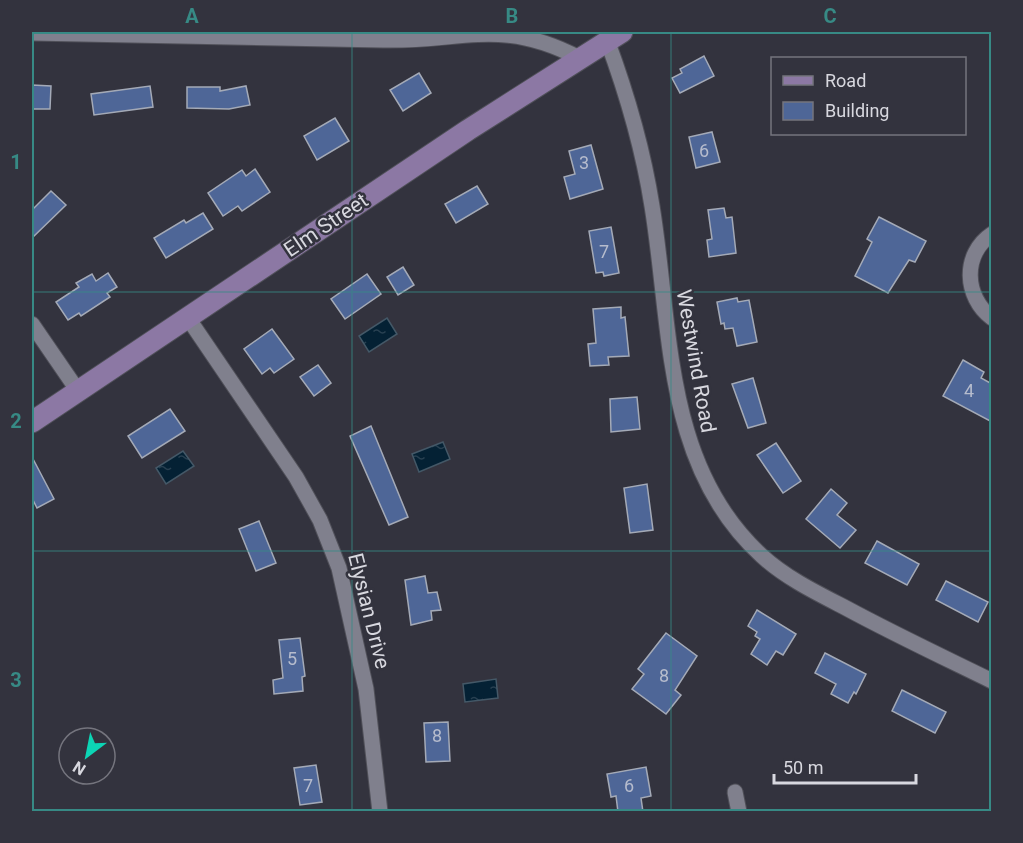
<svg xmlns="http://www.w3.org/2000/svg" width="1023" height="843" viewBox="0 0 1023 843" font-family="Roboto,sans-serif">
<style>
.water{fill:url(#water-ripples);stroke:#445867;stroke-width:1.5}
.building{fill:#4e6697;stroke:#a4aab7;stroke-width:1.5}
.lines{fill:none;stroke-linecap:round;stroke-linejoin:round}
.street-casing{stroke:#505059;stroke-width:17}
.secondary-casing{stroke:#505059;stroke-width:23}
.street{stroke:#80808d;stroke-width:15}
.secondary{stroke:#8c78a4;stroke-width:21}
.grid{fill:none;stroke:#378a85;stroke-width:1.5;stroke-opacity:0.55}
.labels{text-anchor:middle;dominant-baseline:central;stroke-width:5;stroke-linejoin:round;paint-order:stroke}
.number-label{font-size:18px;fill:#b6bccd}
.street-label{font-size:21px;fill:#d8d8df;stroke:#33333e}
.neatline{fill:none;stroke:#378a85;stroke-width:2}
.grid-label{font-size:20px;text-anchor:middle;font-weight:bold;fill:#378a85}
</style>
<defs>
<pattern id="water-ripples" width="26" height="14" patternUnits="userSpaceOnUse" patternTransform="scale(1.5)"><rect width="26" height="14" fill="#042134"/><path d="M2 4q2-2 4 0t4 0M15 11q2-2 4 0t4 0" fill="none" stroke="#284051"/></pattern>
</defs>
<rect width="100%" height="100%" fill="#33333e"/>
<g class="water">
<polygon points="387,318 397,334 369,352 359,336"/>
<polygon points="443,442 450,459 419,472 412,454"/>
<polygon points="183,451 194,466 166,484 156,468"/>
<polygon points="496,679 498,698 465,702 463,684"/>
</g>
<g class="building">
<polygon points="704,56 714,76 680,93 672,78 682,73 680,69"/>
<polygon points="419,73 431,93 403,111 390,90"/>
<polygon points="32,85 51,86 50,109 32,109"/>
<polygon points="150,86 153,107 94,115 91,94"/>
<polygon points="246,86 250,105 229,109 187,108 187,87 220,87 220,91"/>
<polygon points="335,118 349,141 317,160 304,136"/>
<polygon points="712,132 720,162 696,168 689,137"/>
<polygon points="591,145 603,189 570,199 564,177 575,174 569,151"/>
<polygon points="255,169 270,192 242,211 238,206 223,216 208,193 242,170 246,176"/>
<polygon points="477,186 488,204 456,223 445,204"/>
<polygon points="51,191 66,205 32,238 32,210"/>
<polygon points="724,208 726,218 732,217 736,253 709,257 707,240 712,239 708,210"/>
<polygon points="203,213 213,229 166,258 154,238 184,220 186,223"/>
<polygon points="879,217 926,241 915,262 909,260 888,293 855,276 872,242 867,239"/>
<polygon points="611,227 619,273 604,276 603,272 596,273 589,231"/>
<polygon points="403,267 414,285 398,295 387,277"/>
<polygon points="108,273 117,287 107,293 110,297 81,316 79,313 68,320 56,302 79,287 76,283 92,274 96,281"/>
<polygon points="367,274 381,294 345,319 331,299"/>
<polygon points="737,298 738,302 749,300 757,342 737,346 733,328 725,329 724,323 721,324 717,302"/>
<polygon points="621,307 621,318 625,317 629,356 608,357 609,365 590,366 588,344 596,343 593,309"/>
<polygon points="272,329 294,359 274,373 270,368 262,374 244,349"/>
<polygon points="963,360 984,372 981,378 992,384 992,422 943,396"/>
<polygon points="318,365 331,383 314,396 300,377"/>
<polygon points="753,378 766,423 748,428 732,384"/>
<polygon points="637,397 640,429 611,432 610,399"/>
<polygon points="170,409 185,431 142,458 128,436"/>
<polygon points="371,426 408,517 389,525 350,436"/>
<polygon points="776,443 801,481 783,493 757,455"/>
<polygon points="32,457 54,499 37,508 32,498"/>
<polygon points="647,484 653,530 630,533 624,488"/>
<polygon points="831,489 847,503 837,515 856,530 840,548 806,519"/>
<polygon points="259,521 276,563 256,571 239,529"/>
<polygon points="877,541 919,564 907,585 865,563"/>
<polygon points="425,576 428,593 437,592 441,610 431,611 432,620 411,625 405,580"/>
<polygon points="946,581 988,602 978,622 936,600"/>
<polygon points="757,610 796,634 783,655 776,651 767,665 751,654 760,639 755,636 757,632 748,626"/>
<polygon points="666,633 697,656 675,690 681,695 666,714 632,689 644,674 638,669"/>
<polygon points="300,638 305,676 302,677 303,691 274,694 273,680 283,678 279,640"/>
<polygon points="825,653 866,674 856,694 854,692 848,703 831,694 836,684 815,673"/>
<polygon points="902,690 946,712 935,733 892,711"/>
<polygon points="448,722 450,761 426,762 424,723"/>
<polygon points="316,765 322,802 300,805 294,768"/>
<polygon points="646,767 651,796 641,798 643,812 618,812 616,796 611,797 607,774"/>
</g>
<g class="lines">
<defs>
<g id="street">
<path d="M 32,33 C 149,36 266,38 383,40 C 462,42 501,17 579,58"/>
<path d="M 607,40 C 627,94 643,149 652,206 C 672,328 663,466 762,556 C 786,578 817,593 846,608 C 894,634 943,657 992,681"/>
<path d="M 992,234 C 962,254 964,297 992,318"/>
<polyline points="188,318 296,477 320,520 339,568 366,689 380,812"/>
<polyline points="32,324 78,391"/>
<polyline points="735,792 739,812"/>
</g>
<polyline id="secondary" points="32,422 468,130 622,32"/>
</defs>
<use href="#street" class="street-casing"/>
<use href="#secondary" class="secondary-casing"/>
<use href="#street" class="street"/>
<use href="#secondary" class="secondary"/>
</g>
<path class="grid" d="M 352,32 L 352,812M 671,32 L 671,812M 32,292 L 992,292M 32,551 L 992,551"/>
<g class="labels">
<g class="number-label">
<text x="704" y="150">6</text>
<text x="584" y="162">3</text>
<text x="604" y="251">7</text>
<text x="969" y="390">4</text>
<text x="292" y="658">5</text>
<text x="664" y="675">8</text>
<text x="437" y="735">8</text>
<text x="308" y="785">7</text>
<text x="629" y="785">6</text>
</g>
<g class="street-label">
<text transform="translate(326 225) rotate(-34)">Elm Street</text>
<text transform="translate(696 361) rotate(80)">Westwind Road</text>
<text transform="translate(369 611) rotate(76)">Elysian Drive</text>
</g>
</g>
<rect width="1023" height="843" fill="none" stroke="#33333e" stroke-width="66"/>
<rect x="771" y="57" width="195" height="78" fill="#33333e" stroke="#75757e" stroke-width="1.5"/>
<rect x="783" y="76" width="30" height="9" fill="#8c78a4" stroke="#75757e" stroke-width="1.5"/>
<text x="825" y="87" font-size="18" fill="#d8d8df">Road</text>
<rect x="783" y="102" width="30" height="18" fill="#4e6697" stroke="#75757e" stroke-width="1.5"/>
<text x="825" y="117" font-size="18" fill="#d8d8df">Building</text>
<g transform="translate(87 756) rotate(212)"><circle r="28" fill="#33333e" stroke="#75757e" stroke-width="1.5"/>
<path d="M0-4.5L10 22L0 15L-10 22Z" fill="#0cd5b5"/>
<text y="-9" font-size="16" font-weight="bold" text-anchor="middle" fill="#d8d8df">N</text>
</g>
<path d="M774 774v9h142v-9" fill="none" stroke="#d8d8df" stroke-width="3"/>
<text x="783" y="774" font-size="18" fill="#d8d8df" stroke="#33333e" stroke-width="4.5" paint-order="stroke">50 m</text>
<rect x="33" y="33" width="957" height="777" class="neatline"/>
<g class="grid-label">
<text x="192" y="23">A</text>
<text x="512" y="23">B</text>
<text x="830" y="23">C</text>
<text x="16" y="169">1</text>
<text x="16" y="428">2</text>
<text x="16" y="687">3</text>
</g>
</svg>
